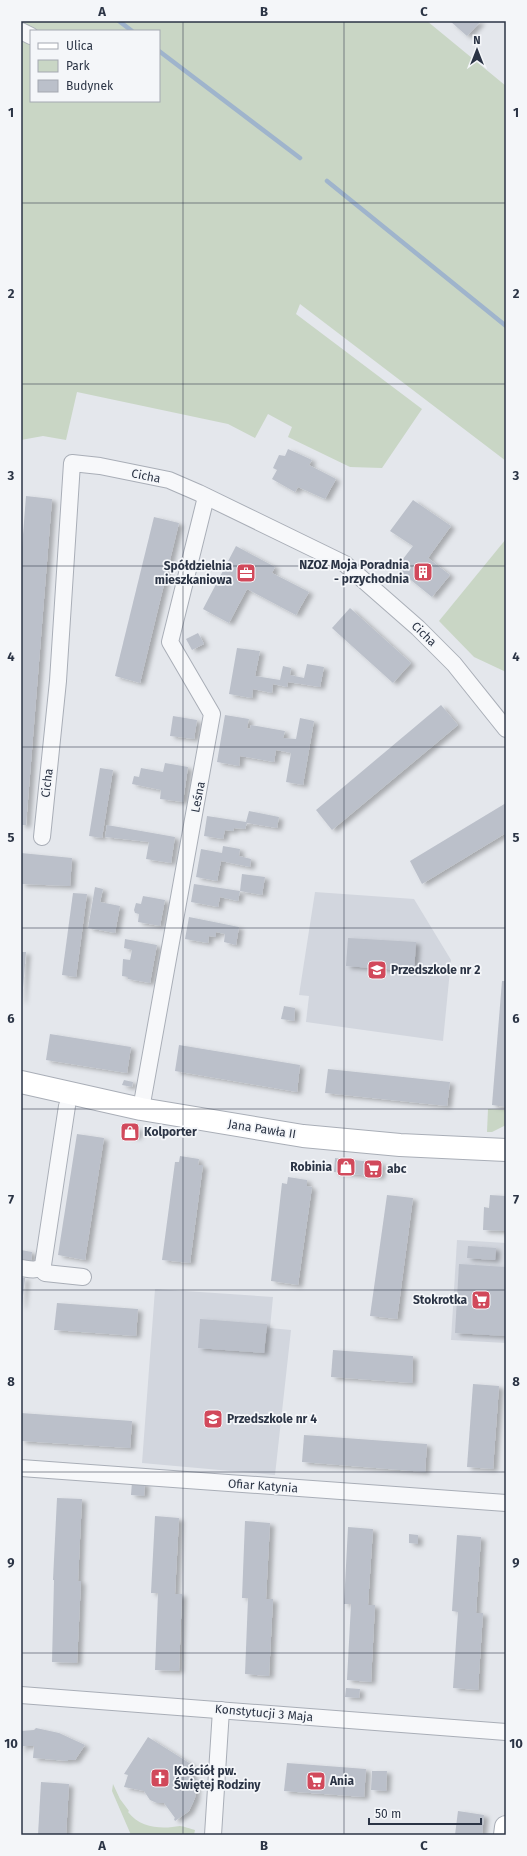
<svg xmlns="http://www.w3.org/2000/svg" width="527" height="1856" viewBox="0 0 527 1856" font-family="'Fira Sans',sans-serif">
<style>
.built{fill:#d2d6de}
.green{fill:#c9d6c5;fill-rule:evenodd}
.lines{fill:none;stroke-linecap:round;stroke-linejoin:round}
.stream{stroke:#9fb4cc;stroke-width:4.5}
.building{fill:#bbc0ca;filter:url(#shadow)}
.street-casing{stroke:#a9aeb7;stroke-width:18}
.secondary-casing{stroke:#a9aeb7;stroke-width:24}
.street{stroke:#f7f8fa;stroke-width:16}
.secondary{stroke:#fff;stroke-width:22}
.grid{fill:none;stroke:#2b3445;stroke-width:1;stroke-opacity:0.55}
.labels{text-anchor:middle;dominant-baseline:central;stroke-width:3.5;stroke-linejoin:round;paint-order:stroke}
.street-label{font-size:12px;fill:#2b3445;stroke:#f4f6f9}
.poi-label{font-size:12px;font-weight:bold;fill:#2b3445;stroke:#f4f6f9;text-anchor:start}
.neatline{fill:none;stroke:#2b3445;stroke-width:1.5}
.grid-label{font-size:13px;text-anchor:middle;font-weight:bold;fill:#2b3445}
</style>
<defs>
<filter id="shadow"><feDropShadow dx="4.5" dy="2.5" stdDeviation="2" flood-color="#0004"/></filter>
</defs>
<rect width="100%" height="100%" fill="#e4e7ec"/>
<g class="built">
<polygon points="315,892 414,899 451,960 443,1041 306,1022 309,996 299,995"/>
<polygon points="457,1240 506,1243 506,1343 451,1340"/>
<polygon points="155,1289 273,1297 270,1328 291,1330 275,1475 142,1463"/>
</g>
<g class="green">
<path d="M 21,21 L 427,21 L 506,86 L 506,461 L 300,304 L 296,314 L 422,409 L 382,468 L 350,467 L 288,437 L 292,427 L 268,414 L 255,438 L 228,424 L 77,392 L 66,440 L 43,436 L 21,440 ZM 31,31 L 159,31 L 159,101 L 31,101 Z"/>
<polygon points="506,539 506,672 474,657 439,621"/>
<polygon points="488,1109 506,1110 506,1125 492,1132 487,1132"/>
<path d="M 113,1784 L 120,1799 L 129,1811 L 128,1812 C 141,1829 163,1829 180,1826 C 183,1826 191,1829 195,1830 L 194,1835 L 131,1835 L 112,1791 Z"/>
</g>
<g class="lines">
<g class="stream">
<polyline points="119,21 132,31"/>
<polyline points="159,51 300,158"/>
<polyline points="327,181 506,326"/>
</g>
</g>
<g class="building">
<polygon points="450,21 481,21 467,36"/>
<polygon points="288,449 312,460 309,465 336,479 325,499 298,487 295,492 272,479 277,470 273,468 279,455 285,456"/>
<polygon points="26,496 52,499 26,825 21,825 21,561"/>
<polygon points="413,500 451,526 428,558 450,575 432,597 396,568 413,546 390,531"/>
<polygon points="154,517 179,523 140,683 115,676"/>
<polygon points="236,546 275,567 272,573 309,592 296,615 247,589 229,623 203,609"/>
<polygon points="350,608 411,663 393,683 332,628"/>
<polygon points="198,633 204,644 192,650 186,639"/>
<polygon points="237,648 260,651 255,676 280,680 283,666 291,668 290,675 304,678 307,664 324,667 320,687 288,682 287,687 273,684 272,693 253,689 252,698 229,694"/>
<polygon points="441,705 458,725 332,830 316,810"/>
<polygon points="225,715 249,719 247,728 250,729 251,725 285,731 283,738 296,739 300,718 314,721 303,785 286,782 291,753 276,750 274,762 240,756 239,766 217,762"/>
<polygon points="173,716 197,720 194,739 170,736"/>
<polygon points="165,763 188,767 183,802 160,799 161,790 132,784 134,776 139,777 141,768 163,772"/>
<polygon points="100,768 113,770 102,838 89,836"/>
<polygon points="506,803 506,833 422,884 410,861"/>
<polygon points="249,811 279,817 277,828 247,823 245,829 234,828 233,831 225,830 223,839 204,836 207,816 246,822"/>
<polygon points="107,825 175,837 171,863 146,859 149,842 105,837"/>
<polygon points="223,846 240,849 239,856 251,859 250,867 221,861 217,881 196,877 201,849 222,853"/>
<polygon points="21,853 72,858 70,886 21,884"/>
<polygon points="242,874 265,877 262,895 240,891"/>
<polygon points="194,884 240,891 238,901 220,897 218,907 191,902"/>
<polygon points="95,887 103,889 100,902 120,906 115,933 88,928"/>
<polygon points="73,893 87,894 76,977 62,975"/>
<polygon points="143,896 165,900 160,926 138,922 139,914 135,913 134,910 136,903 141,904"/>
<polygon points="189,917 239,927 236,945 224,942 225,934 216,932 216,937 209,936 208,943 185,939"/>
<polygon points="348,938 416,942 414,971 346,966"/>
<polygon points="125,939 157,945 150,983 128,979 128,977 122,976 123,959 130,960 132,950 124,948"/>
<polygon points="21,952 26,952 22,1001 21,1001"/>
<polygon points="502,981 506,981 506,1107 492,1105"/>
<polygon points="284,1006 295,1008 294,1021 281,1019"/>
<polygon points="50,1034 131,1047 127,1073 46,1060"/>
<polygon points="179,1045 300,1065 297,1092 175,1071"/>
<polygon points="328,1069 450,1082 447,1106 325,1093"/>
<polygon points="124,1080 133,1082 132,1087 122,1085"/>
<polygon points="123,1126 138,1128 137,1137 122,1135"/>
<polygon points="77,1134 104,1138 85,1260 58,1255"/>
<polygon points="180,1156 199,1159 198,1165 203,1165 190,1263 162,1260 175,1162 179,1162"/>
<polygon points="335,1158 382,1163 380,1177 334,1172"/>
<polygon points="288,1177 307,1180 307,1186 312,1187 298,1285 271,1281 282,1183 287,1184"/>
<polygon points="387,1195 413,1198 397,1319 370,1316"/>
<polygon points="490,1195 506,1196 506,1231 483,1230 484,1207 489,1208"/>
<polygon points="468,1246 496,1248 495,1260 467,1258"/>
<polygon points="21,1250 32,1252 31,1261 21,1259"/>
<polygon points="459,1264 506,1267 506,1336 455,1333"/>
<polygon points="21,1278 25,1278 22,1306 21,1306"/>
<polygon points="57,1303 138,1309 136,1336 54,1330"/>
<polygon points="200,1319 267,1324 264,1353 198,1348"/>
<polygon points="333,1350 413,1356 412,1383 331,1377"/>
<polygon points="473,1384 499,1386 493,1469 467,1467"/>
<polygon points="21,1413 132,1421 130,1448 21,1441"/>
<polygon points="304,1435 427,1444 425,1472 302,1462"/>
<polygon points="132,1482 145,1483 144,1496 131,1495"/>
<polygon points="57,1498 82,1499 78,1581 81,1581 77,1663 52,1662 54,1580 53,1580"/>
<polygon points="155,1516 179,1518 175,1594 182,1594 179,1671 155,1670 158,1593 151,1593"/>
<polygon points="245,1521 270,1523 266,1599 273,1599 269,1676 245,1674 248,1598 242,1598"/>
<polygon points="348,1527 373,1529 368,1605 375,1605 371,1682 347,1680 351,1604 344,1604"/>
<polygon points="409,1534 418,1535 418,1544 409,1543"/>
<polygon points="457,1535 481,1537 476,1613 483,1613 478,1690 453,1688 458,1612 452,1611"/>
<polygon points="346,1688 360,1689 359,1698 345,1697"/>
<polygon points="36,1728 59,1733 85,1745 75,1760 68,1760 68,1761 33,1758 34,1746 23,1746 21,1753 21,1731 34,1730"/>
<polygon points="148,1737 194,1766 189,1769 196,1784 195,1798 189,1811 175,1821 174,1819 175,1818 164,1803 157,1803 150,1800 144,1791 124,1787 128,1775 124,1774"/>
<polygon points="287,1763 366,1769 364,1797 284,1791"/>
<polygon points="372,1771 387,1771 386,1791 371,1790"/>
<polygon points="41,1782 69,1784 66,1835 38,1835"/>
<polygon points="458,1811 484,1815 482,1835 455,1835"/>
</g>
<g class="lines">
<defs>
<g id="street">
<polyline points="21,31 31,36"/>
<polyline points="42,837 58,681 72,463 100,466 169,480 199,493 345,564 418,628 454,664 506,729"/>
<polyline points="141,1109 212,714 170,642 206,497"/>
<path d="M 21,1268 C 29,1269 37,1272 43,1265 L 67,1106"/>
<polyline points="40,1268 45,1273 83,1277"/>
<polyline points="21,1468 506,1503"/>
<polyline points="21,1695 506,1732"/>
<polyline points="213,1835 221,1710"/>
</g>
<g id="secondary">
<polyline points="21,1082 141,1109 303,1136 400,1145 506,1150"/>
<polyline points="505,1835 506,1827"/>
</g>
</defs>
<use href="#street" class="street-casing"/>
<use href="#secondary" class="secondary-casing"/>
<use href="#street" class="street"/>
<use href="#secondary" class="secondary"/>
</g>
<path class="grid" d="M 183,21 L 183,1835M 344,21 L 344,1835M 21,203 L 506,203M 21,384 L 506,384M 21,566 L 506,566M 21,747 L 506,747M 21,928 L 506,928M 21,1109 L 506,1109M 21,1290 L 506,1290M 21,1472 L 506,1472M 21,1653 L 506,1653"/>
<defs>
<symbol id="building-square" viewBox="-11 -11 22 22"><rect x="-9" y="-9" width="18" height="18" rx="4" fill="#d1495b" stroke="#f4f6f9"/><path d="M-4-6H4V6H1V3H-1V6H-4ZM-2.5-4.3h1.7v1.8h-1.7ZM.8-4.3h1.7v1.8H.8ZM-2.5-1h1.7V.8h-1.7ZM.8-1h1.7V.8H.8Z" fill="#fff"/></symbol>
<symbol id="office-square" viewBox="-11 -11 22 22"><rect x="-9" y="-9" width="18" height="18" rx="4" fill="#d1495b" stroke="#f4f6f9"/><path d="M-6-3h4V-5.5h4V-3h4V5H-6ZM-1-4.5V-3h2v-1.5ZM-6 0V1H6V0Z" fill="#fff"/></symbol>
<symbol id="school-square" viewBox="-11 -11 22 22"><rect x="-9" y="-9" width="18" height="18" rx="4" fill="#d1495b" stroke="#f4f6f9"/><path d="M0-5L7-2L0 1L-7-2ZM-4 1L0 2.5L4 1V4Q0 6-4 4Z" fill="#fff"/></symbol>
<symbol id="shop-square" viewBox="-11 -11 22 22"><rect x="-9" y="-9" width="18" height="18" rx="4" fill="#d1495b" stroke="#f4f6f9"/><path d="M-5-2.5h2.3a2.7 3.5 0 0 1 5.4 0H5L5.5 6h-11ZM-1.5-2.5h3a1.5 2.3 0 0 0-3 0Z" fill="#fff"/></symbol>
<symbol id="supermarket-square" viewBox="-11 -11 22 22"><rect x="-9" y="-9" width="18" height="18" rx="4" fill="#d1495b" stroke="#f4f6f9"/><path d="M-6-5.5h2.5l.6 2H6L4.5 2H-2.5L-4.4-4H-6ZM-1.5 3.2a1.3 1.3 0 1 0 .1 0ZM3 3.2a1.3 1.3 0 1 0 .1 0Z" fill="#fff"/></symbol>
<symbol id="church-square" viewBox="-11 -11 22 22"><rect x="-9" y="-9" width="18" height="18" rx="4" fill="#d1495b" stroke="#f4f6f9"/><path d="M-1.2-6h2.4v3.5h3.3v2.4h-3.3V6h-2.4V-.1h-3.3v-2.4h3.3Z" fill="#fff"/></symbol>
</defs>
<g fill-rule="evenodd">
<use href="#building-square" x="412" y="561" width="22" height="22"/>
<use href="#office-square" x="235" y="562" width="22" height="22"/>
<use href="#school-square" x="366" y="959" width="22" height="22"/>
<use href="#shop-square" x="119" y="1121" width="22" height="22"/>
<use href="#shop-square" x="335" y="1156" width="22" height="22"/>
<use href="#supermarket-square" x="362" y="1158" width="22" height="22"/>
<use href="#supermarket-square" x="470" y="1289" width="22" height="22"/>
<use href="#school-square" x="202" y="1408" width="22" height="22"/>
<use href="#church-square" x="149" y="1767" width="22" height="22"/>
<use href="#supermarket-square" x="305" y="1770" width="22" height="22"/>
</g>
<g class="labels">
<g class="street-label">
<text transform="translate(146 476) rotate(11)">Cicha</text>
<text transform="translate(424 634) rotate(44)">Cicha</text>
<text transform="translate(47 783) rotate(-83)">Cicha</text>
<text transform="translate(198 797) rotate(-79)">Leśna</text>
<text transform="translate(262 1129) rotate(9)">Jana Pawła II</text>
<text transform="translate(263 1486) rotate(4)">Ofiar Katynia</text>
<text transform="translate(264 1713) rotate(5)">Konstytucji 3 Maja</text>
</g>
<g class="poi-label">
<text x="409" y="565" text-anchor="end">NZOZ Moja Poradnia<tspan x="409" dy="14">- przychodnia</tspan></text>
<text x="232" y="566" text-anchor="end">Spółdzielnia<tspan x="232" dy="14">mieszkaniowa</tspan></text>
<text x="391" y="970">Przedszkole nr 2</text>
<text x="144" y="1132">Kolporter</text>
<text x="332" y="1167" text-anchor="end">Robinia</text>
<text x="387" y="1169">abc</text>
<text x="467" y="1300" text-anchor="end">Stokrotka</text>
<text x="227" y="1419">Przedszkole nr 4</text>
<text x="174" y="1771">Kościół pw.<tspan x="174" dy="14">Świętej Rodziny</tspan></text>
<text x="330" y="1781">Ania</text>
</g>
</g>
<rect width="527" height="1856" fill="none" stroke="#f4f6f9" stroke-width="44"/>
<rect x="30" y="30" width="130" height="72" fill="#f4f6f9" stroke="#a4a8b1"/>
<rect x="38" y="43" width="20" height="6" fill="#ffffff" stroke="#a4a8b1"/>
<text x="66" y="50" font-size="12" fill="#2b3445">Ulica</text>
<rect x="38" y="60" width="20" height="12" fill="#c9d6c5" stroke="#a4a8b1"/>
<text x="66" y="70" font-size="12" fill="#2b3445">Park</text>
<rect x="38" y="80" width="20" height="12" fill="#bbc0ca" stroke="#a4a8b1"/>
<text x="66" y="90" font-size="12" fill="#2b3445">Budynek</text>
<g transform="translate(477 50)" stroke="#f4f6f9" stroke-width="3" paint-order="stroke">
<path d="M0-3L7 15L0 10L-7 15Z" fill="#2b3445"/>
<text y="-6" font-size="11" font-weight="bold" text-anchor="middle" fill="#2b3445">N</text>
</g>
<path d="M369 1818v6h112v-6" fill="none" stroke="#2b3445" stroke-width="2"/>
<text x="375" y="1818" font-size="12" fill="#2b3445" stroke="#f4f6f9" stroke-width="3" paint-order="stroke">50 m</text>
<rect x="22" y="22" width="483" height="1812" class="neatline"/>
<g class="grid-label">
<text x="102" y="16">A</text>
<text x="264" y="16">B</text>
<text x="424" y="16">C</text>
<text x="11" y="117">1</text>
<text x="516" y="117">1</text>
<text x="11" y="298">2</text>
<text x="516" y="298">2</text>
<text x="11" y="480">3</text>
<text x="516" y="480">3</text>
<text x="11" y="661">4</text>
<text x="516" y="661">4</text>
<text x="11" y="842">5</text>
<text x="516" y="842">5</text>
<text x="11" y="1023">6</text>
<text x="516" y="1023">6</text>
<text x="11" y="1204">7</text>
<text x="516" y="1204">7</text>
<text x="11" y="1386">8</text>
<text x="516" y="1386">8</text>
<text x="11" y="1567">9</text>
<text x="516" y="1567">9</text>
<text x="11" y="1748">10</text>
<text x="516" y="1748">10</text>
<text x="102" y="1850">A</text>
<text x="264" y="1850">B</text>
<text x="424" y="1850">C</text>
</g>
</svg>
